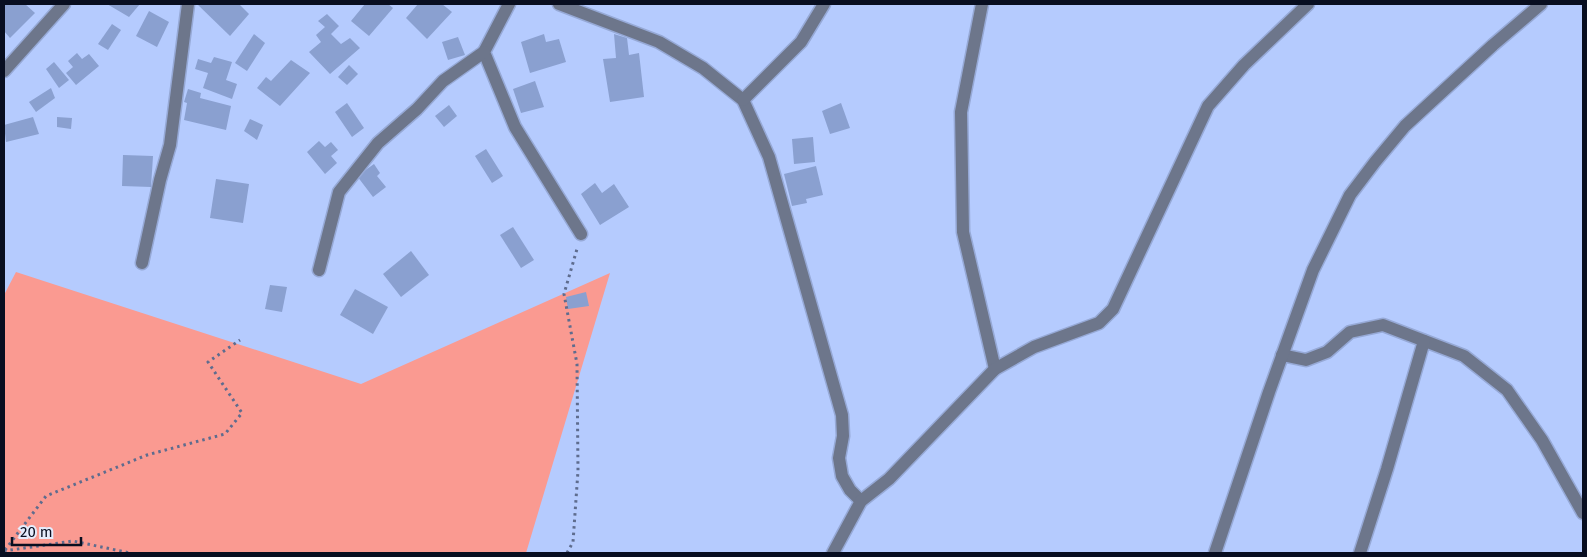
<svg xmlns="http://www.w3.org/2000/svg" width="1587" height="557" viewBox="0 0 1587 557" font-family="'Fira Sans',sans-serif">
<style>
.green{fill:#fa9a91}
.building{fill:#8aa0d0}
.lines{fill:none;stroke-linecap:round;stroke-linejoin:round}
.minor-casing{stroke:#96a9d6;stroke-width:15}
.path{stroke:#5e6c8e;stroke-width:3;stroke-dasharray:2.5 4;stroke-linecap:butt}
.minor{stroke:#6d768b;stroke-width:12}
</style>
<rect width="100%" height="100%" fill="#b5cbfe"/>
<polygon class="green" points="16,272 361,384 610,273 526,553 4,553 4,295"/>
<g class="building">
<polygon points="4,4 25,4 35,13 10,38 4,31"/>
<polygon points="107,4 140,4 129,17"/>
<polygon points="197,4 239,4 249,14 230,36"/>
<polygon points="365,4 388,4 393,8 369,36 351,21"/>
<polygon points="418,4 442,4 452,12 427,39 406,18"/>
<polygon points="149,11 169,22 157,47 136,36"/>
<polygon points="327,14 339,26 331,34 341,44 350,38 360,48 330,74 309,52 321,42 316,35 325,27 318,21"/>
<polygon points="112,24 121,30 108,50 98,44"/>
<polygon points="254,34 265,43 247,71 235,63"/>
<polygon points="544,34 546,42 559,39 566,62 530,73 521,42"/>
<polygon points="614,34 627,38 629,55 639,53 644,97 610,102 603,59 616,58"/>
<polygon points="458,37 465,55 448,60 442,42"/>
<polygon points="77,53 82,59 89,54 99,66 76,85 66,73 73,67 68,61"/>
<polygon points="214,57 232,62 226,80 237,84 232,99 203,88 208,73 195,69 198,59 211,63"/>
<polygon points="291,60 310,73 280,106 257,88 266,77 271,81"/>
<polygon points="54,62 69,80 59,88 46,69"/>
<polygon points="349,65 358,74 347,85 338,77"/>
<polygon points="535,81 544,107 521,113 513,89"/>
<polygon points="51,88 55,98 36,112 29,102"/>
<polygon points="188,89 201,93 200,98 231,106 226,130 184,120 187,103 184,102"/>
<polygon points="347,103 364,128 352,137 335,112"/>
<polygon points="841,103 850,128 830,134 822,111"/>
<polygon points="449,105 457,116 444,127 435,116"/>
<polygon points="33,117 39,134 6,142 4,125"/>
<polygon points="57,117 72,118 71,129 57,127"/>
<polygon points="250,119 263,125 257,140 244,131"/>
<polygon points="813,137 815,162 794,164 792,139"/>
<polygon points="319,141 325,147 331,142 338,150 331,156 337,163 325,174 307,152"/>
<polygon points="486,149 503,176 492,183 475,156"/>
<polygon points="123,155 153,156 151,187 122,186"/>
<polygon points="374,164 380,173 377,176 386,187 373,197 357,176"/>
<polygon points="816,166 823,195 806,199 807,203 792,206 784,174"/>
<polygon points="216,179 249,184 243,223 210,218"/>
<polygon points="595,183 602,193 614,184 629,207 600,225 581,194"/>
<polygon points="513,227 534,260 521,268 500,235"/>
<polygon points="411,251 429,275 401,297 383,274"/>
<polygon points="270,285 287,287 282,312 265,309"/>
<polygon points="355,289 388,307 373,334 340,315"/>
<polygon points="586,292 589,306 568,309 566,297"/>
</g>
<g class="lines">
<defs>
<g id="minor">
<polyline points="509,4 484,52 515,127 581,234"/>
<polyline points="559,4 659,42 703,68 743,100 769,157 842,415 843,436 839,458 842,476 850,490 861,501"/>
<polyline points="982,4 961,112 963,232 995,369"/>
<polyline points="4,71 64,4"/>
<polyline points="743,100 801,42 824,4"/>
<polyline points="142,263 160,180 170,145 188,4"/>
<polyline points="319,270 339,192 378,143 417,109 443,81 484,52"/>
<polyline points="1282,355 1306,360 1327,352 1350,332 1383,325 1464,356 1507,390 1542,440 1583,513"/>
<polyline points="833,553 861,501 889,479 995,369 1034,347 1099,323 1113,309 1208,106 1244,65 1308,4"/>
<polyline points="1215,553 1269,392 1313,270 1350,195 1375,162 1405,126 1493,45 1541,4"/>
<polyline points="1360,553 1387,469 1424,341"/>
</g>
</defs>
<use href="#minor" class="minor-casing"/>
<g class="path">
<polyline points="5,550 46,496 147,455 225,434 242,413 208,362 240,340"/>
<polyline points="4,551 73,541 130,553"/>
<polyline points="567,553 573,542 578,471 577,364 564,294 577,249"/>
</g>
<use href="#minor" class="minor"/>
</g>
<rect width="1587" height="557" fill="none" stroke="#080e20" stroke-width="10"/>
<path d="M12 537v8h69v-8" fill="none" stroke="#080e20" stroke-width="2.5"/>
<text x="20" y="537" font-size="15" fill="#080e20" stroke="#e5ecfc" stroke-width="4" paint-order="stroke">20 m</text>
</svg>
